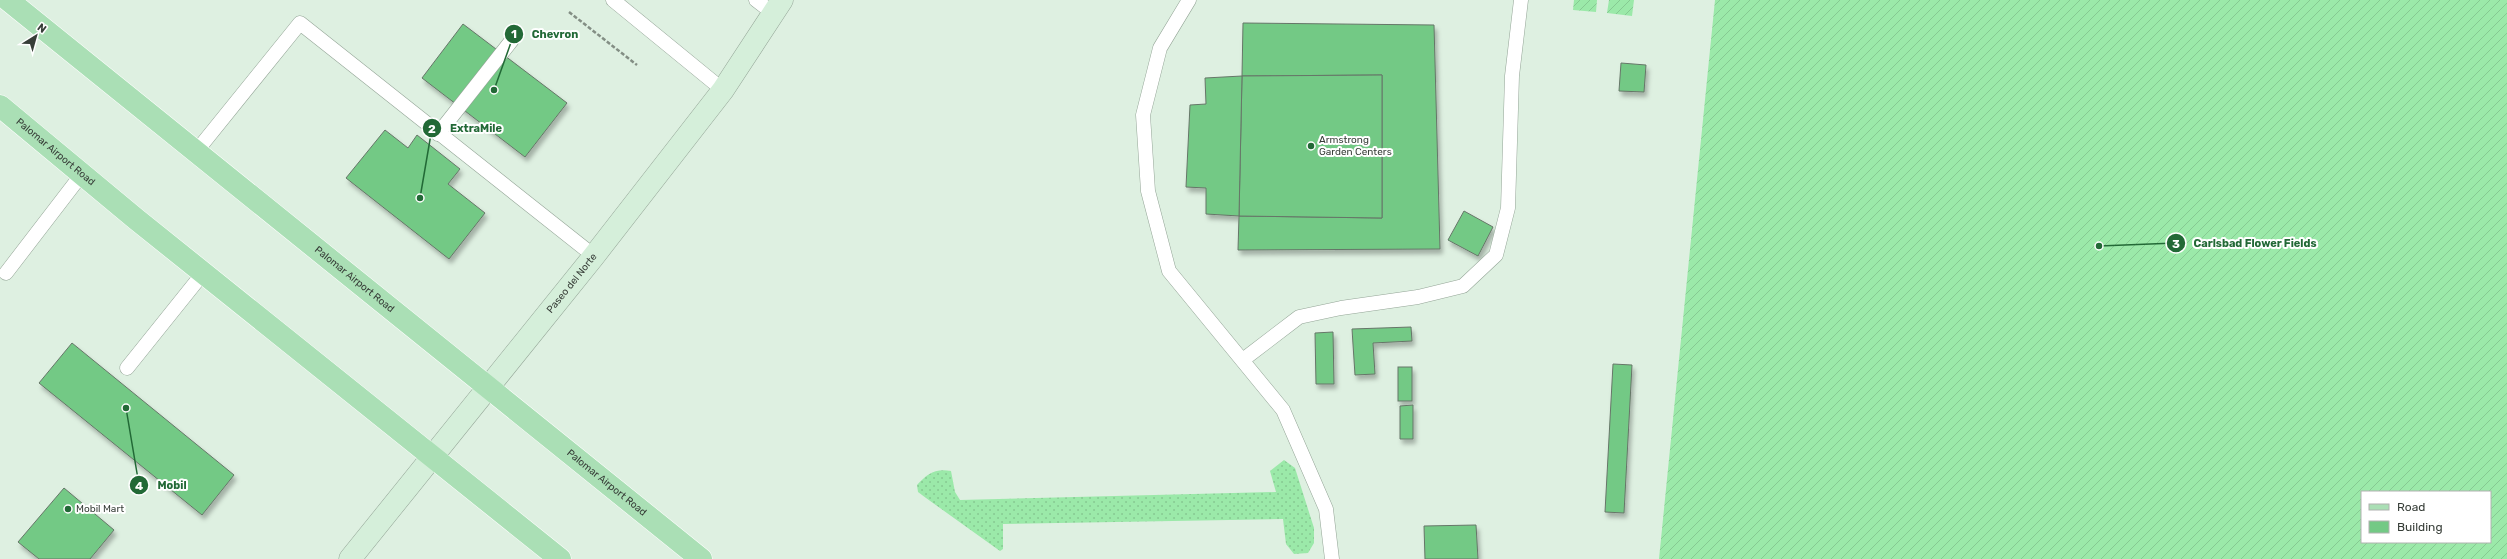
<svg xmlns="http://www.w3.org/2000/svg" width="2507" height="559" viewBox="0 0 2507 559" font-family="Rubik,sans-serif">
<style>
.grass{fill:url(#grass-dots)}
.garden{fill:url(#garden-furrows);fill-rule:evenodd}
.building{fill:#73c985;stroke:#667668;filter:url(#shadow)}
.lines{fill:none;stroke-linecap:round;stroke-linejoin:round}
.service-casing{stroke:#94a597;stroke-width:15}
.secondary-casing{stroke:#94a597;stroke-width:23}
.primary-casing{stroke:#fff;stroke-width:23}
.path{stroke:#838e84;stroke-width:2.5;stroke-dasharray:4 2;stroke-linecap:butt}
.service{stroke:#fff;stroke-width:14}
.secondary{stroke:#d5efda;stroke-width:22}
.primary{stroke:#aadfb5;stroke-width:22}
.poi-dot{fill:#226936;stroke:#fff;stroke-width:1.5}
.labels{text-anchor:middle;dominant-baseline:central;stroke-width:4;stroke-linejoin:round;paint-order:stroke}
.poi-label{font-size:10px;fill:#373e38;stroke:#fff;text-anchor:start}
.street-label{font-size:10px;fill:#373e38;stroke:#fff}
.leader{fill:none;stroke:#226936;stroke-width:1.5}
.callout-dot{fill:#226936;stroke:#fff;stroke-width:1.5}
.mark-label{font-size:12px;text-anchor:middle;font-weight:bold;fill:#fff}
.callout-label{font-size:11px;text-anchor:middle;font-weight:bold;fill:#226936;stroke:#fff;stroke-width:4;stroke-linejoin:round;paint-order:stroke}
</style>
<defs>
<pattern id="grass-dots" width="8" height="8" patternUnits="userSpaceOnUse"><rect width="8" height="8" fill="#9be9a9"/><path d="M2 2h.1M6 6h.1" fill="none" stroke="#86c992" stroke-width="1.8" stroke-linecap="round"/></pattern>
<pattern id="garden-furrows" width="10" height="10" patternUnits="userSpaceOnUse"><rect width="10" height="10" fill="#9be9a9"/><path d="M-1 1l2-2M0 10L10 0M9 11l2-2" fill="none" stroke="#86c992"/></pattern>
<filter id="shadow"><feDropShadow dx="2.5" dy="4.5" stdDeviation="2" flood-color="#0004"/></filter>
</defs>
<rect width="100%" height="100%" fill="#def0e1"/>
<path class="grass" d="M 1284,460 L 1295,468 L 1314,528 L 1314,543 L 1308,553 L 1294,554 L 1286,544 L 1283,519 L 1003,524 L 1003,549 L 1000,551 L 926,498 L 918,492 L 917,485 C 927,474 935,468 951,471 L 955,492 L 960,500 L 1276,492 L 1270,471 Z"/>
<g class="garden">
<polygon points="1574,0 1597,0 1596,12 1573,10"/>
<polygon points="1609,0 1634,0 1632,16 1607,13"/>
<path d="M 1715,0 L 2507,0 L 2507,559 L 1659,559 ZM 2362,492 L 2490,492 L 2490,542 L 2362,542 Z"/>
</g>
<g class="building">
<polygon points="1243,23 1434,25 1440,249 1238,250 1239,216 1382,218 1382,75 1242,76"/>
<polygon points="463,24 567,103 525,157 422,78"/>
<polygon points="1621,63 1646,65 1644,92 1619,91"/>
<polygon points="1382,75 1382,218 1239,216 1242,76"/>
<polygon points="1242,76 1239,216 1206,214 1206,188 1186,187 1190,105 1206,104 1205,78"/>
<polygon points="385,130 408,148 417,135 460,169 448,184 485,213 449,259 346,178"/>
<polygon points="1464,211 1493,227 1478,256 1448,240"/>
<polygon points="1411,327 1412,341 1373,343 1375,374 1355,375 1352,329"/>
<polygon points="1333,332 1334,384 1316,384 1315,333"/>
<polygon points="72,343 234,475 202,515 39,383"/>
<polygon points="1613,364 1632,365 1624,513 1605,512"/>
<rect x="1398" y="367" width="14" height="34"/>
<polygon points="1413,405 1413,439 1400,439 1400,406"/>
<polygon points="64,488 114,530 90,559 39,559 18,542"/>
<polygon points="1476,525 1478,559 1425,559 1424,526"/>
</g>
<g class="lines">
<defs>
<g id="service">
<polyline points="613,0 723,90"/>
<polyline points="756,0 773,13"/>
<polyline points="1189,0 1160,48 1143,115 1148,191 1169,271 1283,410 1326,509 1332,559"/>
<polyline points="438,134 512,40"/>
<polyline points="195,153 300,23 594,256"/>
<polyline points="6,273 82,174"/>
<polyline points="1244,359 1299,317 1341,308 1418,297 1463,286 1496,255 1508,208 1512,76 1521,0"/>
<polyline points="127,368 204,272"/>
</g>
<g id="secondary">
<path id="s1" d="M 350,559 L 594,256 L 723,90 L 782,0"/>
</g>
<g id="primary">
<path id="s2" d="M 8,0 L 701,559"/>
<path id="s3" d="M 0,106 L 136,219 L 560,559"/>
</g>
</defs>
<use href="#service" class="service-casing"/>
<use href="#secondary" class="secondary-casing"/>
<use href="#primary" class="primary-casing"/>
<polyline class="path" points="569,12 637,65"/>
<use href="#service" class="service"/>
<use href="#secondary" class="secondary"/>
<use href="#primary" class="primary"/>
</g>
<g class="poi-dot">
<circle cx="1311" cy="146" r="4"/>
<circle cx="68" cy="509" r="4"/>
</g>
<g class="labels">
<g class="poi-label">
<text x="1319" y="140">Armstrong<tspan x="1319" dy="12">Garden Centers</tspan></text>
<text x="76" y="509">Mobil Mart</text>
</g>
<g class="street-label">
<text stroke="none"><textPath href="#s3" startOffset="72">Palomar Airport Road</textPath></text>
<text stroke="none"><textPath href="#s2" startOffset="445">Palomar Airport Road</textPath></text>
<text stroke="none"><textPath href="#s1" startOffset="354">Paseo del Norte</textPath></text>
<text stroke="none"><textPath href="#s2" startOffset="769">Palomar Airport Road</textPath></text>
</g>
</g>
<path class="leader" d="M494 90L514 34M420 198L432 128M2099 246L2176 243M126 408L139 485"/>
<g class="callout-dot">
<circle cx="494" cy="90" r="4"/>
<circle cx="420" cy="198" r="4"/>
<circle cx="2099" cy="246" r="4"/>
<circle cx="126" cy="408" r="4"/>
<circle cx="514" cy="34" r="10"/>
<circle cx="432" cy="128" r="10"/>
<circle cx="2176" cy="243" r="10"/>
<circle cx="139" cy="485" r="10"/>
</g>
<g class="mark-label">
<text x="514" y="38">1</text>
<text x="432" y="133">2</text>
<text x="2176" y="248">3</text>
<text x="139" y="490">4</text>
</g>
<g class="callout-label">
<text x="555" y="38">Chevron</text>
<text x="476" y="132">ExtraMile</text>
<text x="2255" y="247">Carlsbad Flower Fields</text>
<text x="172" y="489">Mobil</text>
</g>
<rect x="2361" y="491" width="130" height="52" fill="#ffffff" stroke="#afb2af"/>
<rect x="2369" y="504" width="20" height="6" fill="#aadfb5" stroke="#afb2af"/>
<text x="2397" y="511" font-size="12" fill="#373e38">Road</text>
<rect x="2369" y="521" width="20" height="12" fill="#73c985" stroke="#afb2af"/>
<text x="2397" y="531" font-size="12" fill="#373e38">Building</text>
<g transform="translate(36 36) rotate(37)" stroke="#ffffff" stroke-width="3" paint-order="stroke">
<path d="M0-3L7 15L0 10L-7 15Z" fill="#373e38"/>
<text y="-6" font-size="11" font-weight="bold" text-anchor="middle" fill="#373e38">N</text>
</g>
</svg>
